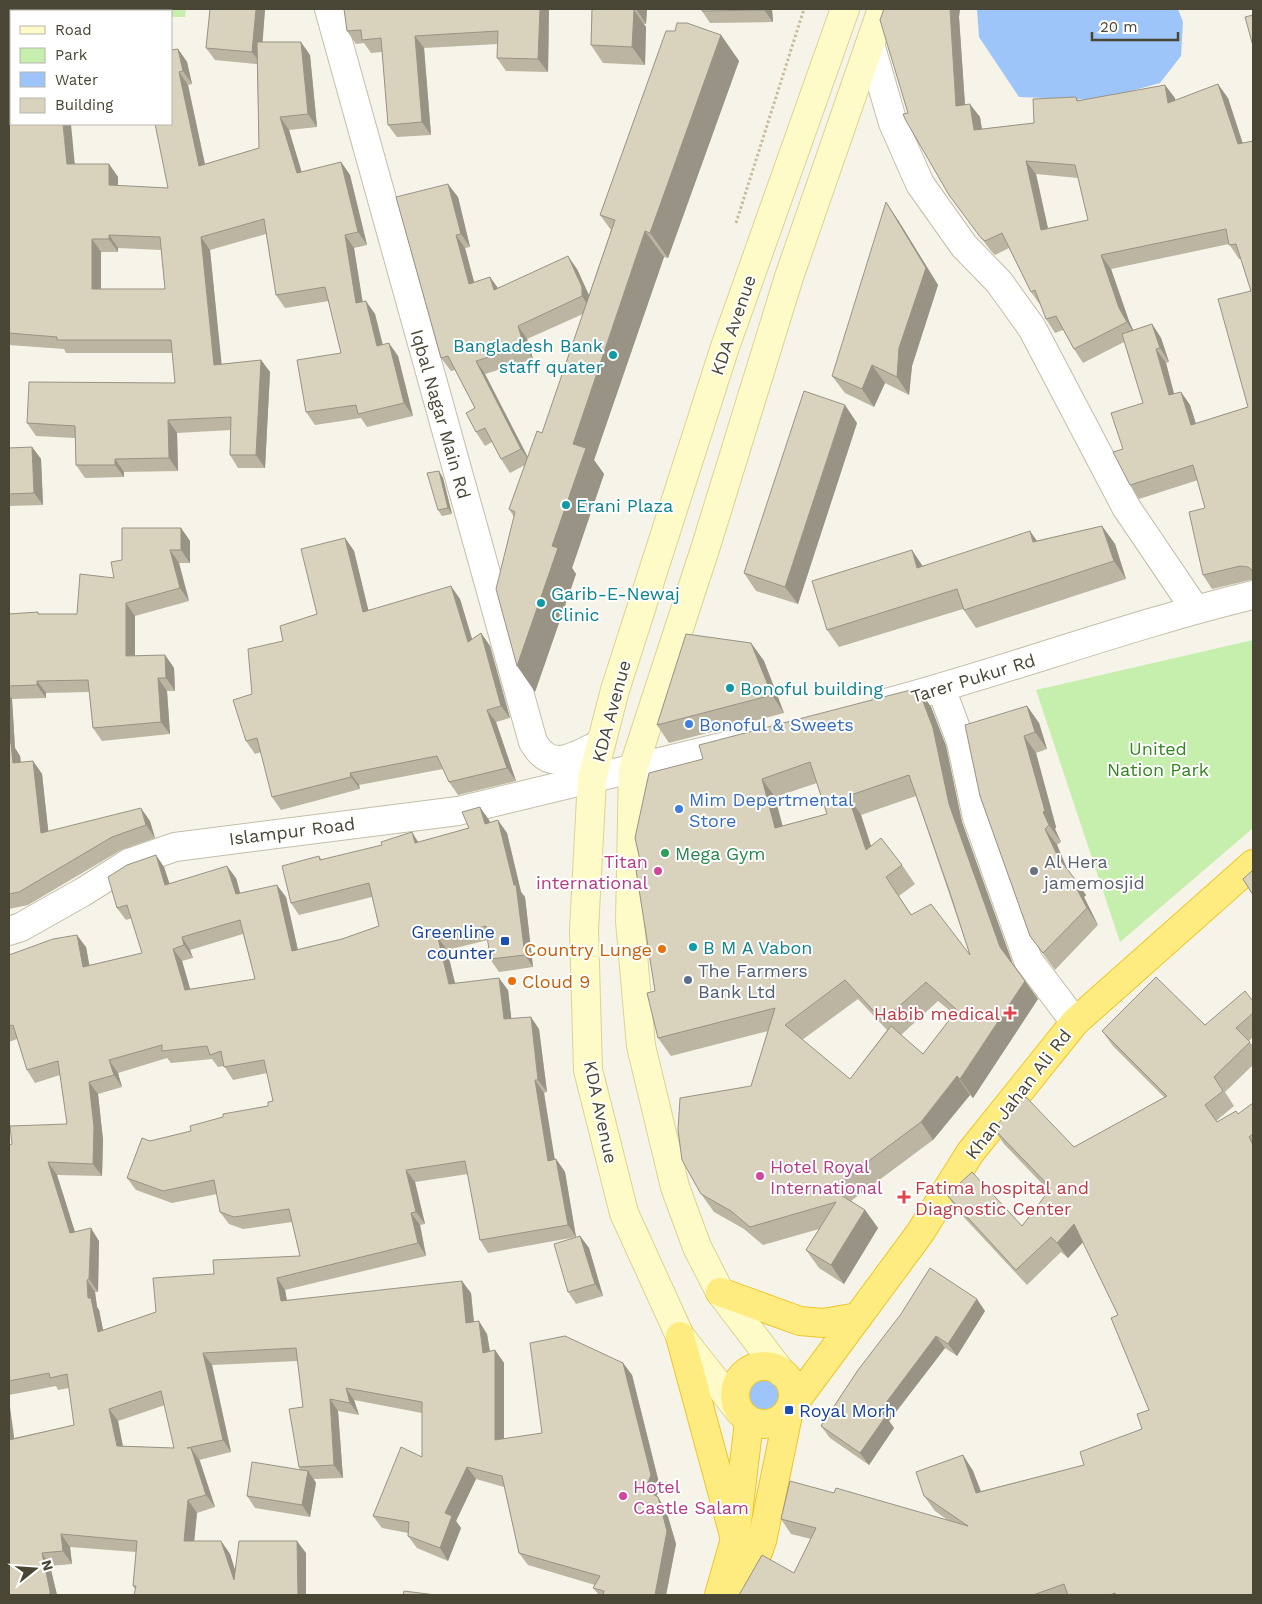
<svg xmlns="http://www.w3.org/2000/svg" width="1262" height="1604" viewBox="0 0 1262 1604" font-family="'Work Sans',sans-serif">
<style>
.green{fill:#c6eeac}
.water{fill:#9ec5f9}
.lines{fill:none;stroke-linecap:round;stroke-linejoin:round}
.minor-casing{stroke:#c3bea9;stroke-width:30}
.secondary-casing{stroke:#dad493;stroke-width:30}
.trunk-casing{stroke:#efc629;stroke-width:30}
.path{stroke:#c6bd99;stroke-width:3;stroke-dasharray:2.5 2.5;stroke-linecap:butt}
.minor{stroke:#fff;stroke-width:28}
.secondary{stroke:#fffbc9;stroke-width:28}
.trunk{stroke:#ffec81;stroke-width:28}
.wall{fill:#bbb5a2;fill-rule:evenodd}
.shaded-wall{fill:#989384}
.building{fill:#d9d2bc;stroke:#989384;fill-rule:evenodd}
.culture-dot{fill:#0f9aa8;stroke:#fff;stroke-width:2}
.shop-dot{fill:#3f7fe0;stroke:#fff;stroke-width:2}
.leisure-dot{fill:#2e9e5b;stroke:#fff;stroke-width:2}
.hotel-dot{fill:#d1479c;stroke:#fff;stroke-width:2}
.worship-dot{fill:#6b7280;stroke:#fff;stroke-width:2}
.transit-dot{fill:#1a4fb4;stroke:#fff;stroke-width:2}
.food-dot{fill:#e8710a;stroke:#fff;stroke-width:2}
.service-dot{fill:#5c6f8a;stroke:#fff;stroke-width:2}
.health-dot{fill:#e0444e;stroke:#fff;stroke-width:2}
.labels{text-anchor:middle;dominant-baseline:central;stroke-width:4;stroke-linejoin:round;paint-order:stroke}
.street-label{font-size:18px;fill:#4a4636;stroke:#fff}
.culture-label{font-size:18px;fill:#0d838f;stroke:#fff;text-anchor:start}
.shop-label{font-size:18px;fill:#366cbe;stroke:#fff;text-anchor:start}
.park-label{font-size:18px;fill:#368421;stroke:#fff}
.leisure-label{font-size:18px;fill:#27864d;stroke:#fff;text-anchor:start}
.hotel-label{font-size:18px;fill:#b23c85;stroke:#fff;text-anchor:start}
.worship-label{font-size:18px;fill:#5b616d;stroke:#fff;text-anchor:start}
.transit-label{font-size:18px;fill:#164399;stroke:#fff;text-anchor:end}
.food-label{font-size:18px;fill:#c56008;stroke:#fff;text-anchor:end}
.service-label{font-size:18px;fill:#4e5e75;stroke:#fff;text-anchor:start}
.health-label{font-size:18px;fill:#be3a42;stroke:#fff;text-anchor:end}
</style>
<rect width="100%" height="100%" fill="#f6f4e8"/>
<g class="green">
<polygon points="17,9 186,9 185,17 171,17 171,11 17,11"/>
<polygon points="1253,640 1253,828 1120,942 1036,690"/>
</g>
<g class="water">
<polygon points="977,9 1178,9 1183,22 1181,56 1160,83 1098,100 1019,97 979,37"/>
<circle cx="763" cy="1394" r="19"/>
</g>
<g class="lines">
<defs>
<g id="minor">
<path d="M 329,9 L 533,742 C 551,774 575,756 600,744"/>
<polyline points="870,44 893,123 920,184 964,246 999,282 1032,328 1126,507 1195,609"/>
<polyline points="941,688 961,742 977,817 1028,960 1075,1022"/>
<path d="M 886,703 C 1009,670 1129,625 1253,595"/>
<polyline points="9,931 21,927 83,892 129,863 175,847 458,811 738,743"/>
</g>
<g id="secondary">
<polyline points="781,1372 720,1292 697,1247 675,1187 641,1046 630,921 633,769 706,546 789,277 882,9"/>
<polyline points="740,1412 680,1336 624,1213 588,1070 584,930 592,779 615,690 725,347 845,9"/>
</g>
<g id="trunk">
<polyline points="720,1292 800,1321 823,1323 858,1317"/>
<polyline points="680,1336 735,1539"/>
<circle cx="764" cy="1395" r="29"/>
<polyline points="719,1595 735,1539 749,1422"/>
<polyline points="742,1595 762,1541 789,1410 920,1233 970,1153 1075,1022 1253,864"/>
</g>
</defs>
<use href="#minor" class="minor-casing"/>
<use href="#secondary" class="secondary-casing"/>
<use href="#trunk" class="trunk-casing"/>
<polyline class="path" points="736,223 804,9"/>
<use href="#minor" class="minor"/>
<use href="#secondary" class="secondary"/>
<use href="#trunk" class="trunk"/>
</g>
<g class="wall">
<path d="M 210,9 L 265,9 L 262,42 L 310,55 L 317,127 L 289,130 L 301,172 L 341,162 L 350,175 L 367,245 L 354,248 L 362,302 L 375,314 L 383,345 L 398,356 L 413,416 L 367,427 L 361,418 L 315,425 L 306,412 L 341,353 L 329,301 L 285,308 L 276,295 L 266,234 L 210,250 L 221,364 L 261,360 L 270,372 L 265,468 L 238,468 L 230,455 L 231,430 L 177,433 L 178,471 L 124,472 L 124,477 L 85,478 L 76,465 L 75,438 L 36,436 L 27,423 L 175,383 L 172,353 L 66,353 L 64,349 L 9,345 L 9,67 L 75,164 L 109,164 L 118,177 L 118,186 L 168,188 L 178,49 L 187,62 L 192,84 L 188,85 L 205,164 L 259,148 L 257,64 L 215,60 L 206,48 ZM 118,248 L 161,250 L 165,289 L 101,289 L 101,252 L 118,252 Z"/>
<polygon points="344,9 549,9 548,72 506,71 497,58 498,44 424,48 431,135 397,137 388,125 382,52 371,53 364,43 356,44 347,31"/>
<polygon points="592,9 647,9 646,24 643,24 646,27 645,65 603,63 591,45"/>
<polygon points="772,9 773,22 710,23 702,11"/>
<path d="M 884,9 L 960,9 L 959,17 L 965,105 L 980,117 L 982,129 L 1034,123 L 1076,97 L 1078,100 L 1175,98 L 1175,100 L 1228,98 L 1243,143 L 1253,141 L 1253,580 L 1250,580 L 1212,589 L 1203,575 L 1205,508 L 1198,480 L 1139,499 L 1130,485 L 1123,449 L 1143,403 L 1124,342 L 1083,363 L 1074,349 L 1063,330 L 1055,333 L 1046,319 L 1041,306 L 1031,292 L 1009,248 L 995,255 L 991,251 L 959,208 L 949,195 L 908,113 ZM 1036,174 L 1078,178 L 1088,220 L 1048,228 ZM 1229,244 L 1239,259 L 1241,259 L 1251,291 L 1248,407 L 1196,423 L 1190,405 L 1181,392 L 1174,394 L 1166,363 L 1169,362 L 1161,338 L 1152,324 L 1133,330 L 1129,321 L 1111,269 Z"/>
<path d="M 721,35 L 739,61 L 668,258 L 664,257 L 594,460 L 604,474 L 572,568 L 576,574 L 535,692 L 514,517 L 509,509 L 525,465 L 510,473 L 501,459 L 492,442 L 485,446 L 476,432 L 475,408 L 455,370 L 451,371 L 441,358 L 458,197 L 470,247 L 465,248 L 474,282 L 490,277 L 498,288 L 577,269 L 589,295 L 611,230 L 600,215 ZM 583,314 L 542,433 L 528,457 L 485,374 L 533,359 L 527,339 Z"/>
<polygon points="898,220 938,285 912,366 909,395 885,383 874,407 845,393 832,376"/>
<polygon points="857,423 798,604 756,591 744,573"/>
<polygon points="32,447 41,459 43,505 9,506 9,448"/>
<polygon points="439,471 443,478 452,514 442,516 438,510"/>
<polygon points="1102,526 1115,544 1126,579 976,628 963,609 839,647 827,630 923,566"/>
<polygon points="181,528 190,541 190,563 179,563 189,601 135,616 135,656 165,655 174,668 175,691 167,691 170,734 102,741 93,728 89,692 46,693 46,698 12,699 15,748 20,756 21,762 33,761 42,774 48,832 150,821 155,838 121,850 28,905 9,909 9,614 77,614 114,578 122,560"/>
<polygon points="345,538 354,551 368,610 460,599 472,640 481,633 490,646 510,718 496,722 516,781 458,795 449,782 443,769 359,785 360,789 281,810 272,797 261,752 255,754 246,741 252,694 283,641 317,614"/>
<polygon points="751,643 764,661 784,713 669,743 657,725"/>
<path d="M 918,688 L 931,707 L 946,746 L 962,822 L 1013,964 L 1038,999 L 973,1098 L 970,1095 L 933,1140 L 851,1201 L 865,1210 L 878,1228 L 844,1284 L 819,1268 L 806,1250 L 819,1229 L 763,1245 L 744,1229 L 714,1212 L 701,1194 L 751,1086 L 768,1031 L 671,1056 L 658,1038 L 655,991 L 642,869 L 703,759 ZM 817,783 L 827,814 L 782,826 L 775,797 ZM 916,796 L 970,955 L 911,914 L 899,896 L 915,884 L 902,865 L 871,846 L 861,815 ZM 858,999 L 887,1030 L 850,1079 L 802,1040 ZM 938,1001 L 954,1014 L 923,1054 L 901,1035 Z"/>
<polygon points="1027,706 1039,723 1047,749 1036,753 1056,827 1055,829 1061,842 1057,845 1067,869 1086,895 1084,897 1098,925 1055,970 1030,936 980,796"/>
<path d="M 489,820 L 490,822 L 507,833 L 521,892 L 525,897 L 533,967 L 499,972 L 490,959 L 488,940 L 447,950 L 455,983 L 508,990 L 511,1019 L 539,1029 L 547,1092 L 544,1093 L 554,1160 L 556,1159 L 565,1172 L 576,1237 L 488,1253 L 480,1240 L 468,1174 L 415,1182 L 425,1224 L 420,1225 L 426,1256 L 285,1290 L 287,1300 L 471,1293 L 474,1322 L 487,1334 L 490,1351 L 495,1350 L 504,1363 L 504,1439 L 542,1433 L 623,1363 L 632,1375 L 660,1487 L 656,1497 L 666,1510 L 676,1544 L 666,1595 L 599,1595 L 593,1588 L 595,1585 L 528,1565 L 519,1553 L 504,1487 L 476,1479 L 456,1521 L 461,1528 L 448,1561 L 417,1548 L 408,1536 L 408,1533 L 382,1528 L 373,1516 L 422,1457 L 422,1413 L 354,1400 L 359,1415 L 338,1411 L 343,1478 L 314,1479 L 316,1483 L 310,1517 L 255,1508 L 247,1496 L 300,1470 L 299,1467 L 303,1407 L 298,1361 L 212,1365 L 231,1452 L 199,1460 L 215,1507 L 197,1513 L 194,1541 L 221,1541 L 230,1554 L 235,1570 L 306,1553 L 306,1595 L 135,1589 L 133,1586 L 136,1552 L 70,1547 L 72,1564 L 50,1566 L 57,1595 L 9,1595 L 9,1512 L 14,1438 L 74,1425 L 69,1388 L 58,1390 L 56,1386 L 9,1395 L 9,1145 L 12,1144 L 67,1124 L 60,1075 L 35,1083 L 27,1070 L 17,1039 L 9,1042 L 9,955 L 86,947 L 89,965 L 142,953 L 132,918 L 126,920 L 117,908 L 164,867 L 169,883 L 236,878 L 240,893 L 286,897 L 298,950 L 342,939 L 379,926 L 372,897 L 299,915 L 291,903 L 319,856 L 322,860 L 418,842 L 469,828 ZM 243,934 L 255,979 L 190,989 L 182,961 L 193,958 L 190,950 ZM 167,1058 L 171,1063 L 212,1059 L 218,1067 L 224,1066 L 233,1080 L 267,1073 L 273,1101 L 268,1106 L 191,1131 L 150,1141 L 127,1178 L 136,1190 L 172,1203 L 217,1194 L 220,1212 L 229,1224 L 243,1229 L 292,1222 L 300,1256 L 214,1274 L 156,1312 L 103,1330 L 99,1310 L 97,1307 L 95,1292 L 98,1292 L 99,1241 L 75,1232 L 57,1175 L 102,1176 L 103,1140 L 98,1094 L 122,1087 L 118,1073 ZM 165,1405 L 174,1448 L 123,1446 L 118,1421 Z"/>
<polygon points="1253,1001 1253,1037 1249,1041 1253,1046 1253,1065 1225,1092 1234,1106 1216,1121 1217,1122 1238,1114 1253,1103 1253,1595 739,1595 794,1573 811,1539 791,1534 781,1519 834,1493 949,1521 935,1511 924,1496 963,1455 973,1471 981,1491 1084,1465 1142,1429 1149,1410 1118,1315 1083,1242 1068,1258 1061,1252 1027,1285 958,1211 947,1195 1022,1226 1049,1191 1004,1144 993,1128 1074,1147 1165,1098 1113,1046 1102,1031 1205,1025"/>
<polygon points="580,1236 589,1248 603,1296 576,1304 568,1292"/>
<polygon points="985,1311 957,1356 945,1348 889,1421 894,1428 869,1465 830,1438 821,1426 858,1370"/>
</g>
<g class="shaded-wall">
<polygon points="256,9 265,9 261,64 252,52"/>
<polygon points="540,9 549,9 548,72 538,59"/>
<polygon points="636,9 647,9 646,24"/>
<polygon points="764,9 772,9 773,22 764,10"/>
<polygon points="950,9 960,9 959,17 966,120 956,106"/>
<polygon points="634,10 646,27 645,65 632,47"/>
<polygon points="721,35 739,61 668,258 650,233"/>
<polygon points="415,36 424,48 431,135 422,122"/>
<polygon points="301,42 310,55 317,127 308,114"/>
<polygon points="178,49 187,62 192,84 183,71"/>
<polygon points="179,72 188,85 208,179 199,166"/>
<polygon points="1218,84 1228,98 1247,158 1238,144"/>
<polygon points="1165,85 1175,98 1178,116 1168,103"/>
<polygon points="970,104 980,117 984,144 974,130"/>
<polygon points="280,117 289,130 306,186 297,173"/>
<polygon points="63,124 71,124 76,177 67,164"/>
<polygon points="1026,161 1036,174 1051,243 1041,230"/>
<polygon points="341,162 350,175 367,245 358,232"/>
<polygon points="109,164 118,177 118,198 109,185"/>
<polygon points="448,184 458,197 470,247 461,234"/>
<polygon points="886,202 898,220 938,285 912,366 909,395 897,377"/>
<polygon points="645,231 664,257 594,460 604,474 572,568 576,574 535,692 517,666 552,546 573,444"/>
<polygon points="109,235 118,248 118,252 109,239"/>
<polygon points="345,235 354,248 365,316 356,303"/>
<polygon points="456,235 465,248 478,297 469,284"/>
<polygon points="201,237 210,250 223,377 214,365"/>
<polygon points="92,239 101,252 101,302 92,289"/>
<polygon points="1101,255 1111,269 1129,321 1136,336 1127,322 1119,308"/>
<polygon points="568,256 577,269 591,300 591,310 582,296"/>
<polygon points="490,277 499,290 494,290"/>
<polygon points="366,301 375,314 386,359 377,346"/>
<polygon points="1152,324 1161,338 1169,362 1160,348"/>
<polygon points="518,326 527,339 533,359 524,346"/>
<polygon points="389,343 398,356 413,416 404,403"/>
<polygon points="1156,349 1166,363 1178,409 1169,395"/>
<polygon points="261,360 270,372 265,468 256,455"/>
<polygon points="476,361 485,374 530,462 521,449"/>
<polygon points="872,365 885,383 874,407 862,389"/>
<polygon points="1181,392 1190,405 1200,438 1191,425"/>
<polygon points="845,405 857,423 798,604 785,587"/>
<polygon points="168,420 177,433 178,471 169,458"/>
<polygon points="32,447 41,459 43,505 34,493"/>
<polygon points="115,459 124,472 124,477 115,465"/>
<polygon points="439,471 443,478 452,514 448,508"/>
<polygon points="1102,526 1115,544 1126,579 1114,561"/>
<polygon points="181,528 190,541 190,563 181,550"/>
<polygon points="1030,531 1042,548 1033,542"/>
<polygon points="345,538 354,551 372,625 363,612"/>
<polygon points="170,550 179,563 189,601 180,588"/>
<polygon points="912,550 924,568 917,568"/>
<polygon points="451,586 460,599 477,655 468,642"/>
<polygon points="126,603 135,616 135,669 126,656"/>
<polygon points="481,633 490,646 510,718 501,706"/>
<polygon points="751,643 764,661 784,713 772,695"/>
<polygon points="165,655 174,668 175,691 166,678"/>
<polygon points="158,678 167,691 170,734 161,722"/>
<polygon points="37,681 46,693 46,698 37,685"/>
<polygon points="918,688 931,707 946,746 962,822 1013,965 1000,947 949,804"/>
<polygon points="9,695 12,699 15,748 20,756 22,776 13,763 9,747"/>
<polygon points="1027,706 1039,723 1047,749 1035,732"/>
<polygon points="487,710 496,722 516,781 507,768"/>
<polygon points="1024,736 1036,753 1056,827 1055,829 1061,842 1049,825 1043,812"/>
<polygon points="33,761 42,774 50,846 41,833"/>
<polygon points="350,773 359,785 360,789 351,777"/>
<polygon points="762,779 775,797 788,846 775,828"/>
<polygon points="848,796 861,815 878,868 866,850"/>
<polygon points="480,807 489,820 494,836 485,824"/>
<polygon points="141,808 150,821 155,838 146,825"/>
<polygon points="498,820 507,833 521,892 525,897 533,967 525,955 514,885"/>
<polygon points="1045,829 1057,845 1069,873 1058,857"/>
<polygon points="412,832 420,845 415,843"/>
<polygon points="156,855 164,867 174,897 165,885"/>
<polygon points="227,866 236,878 244,907 236,894"/>
<polygon points="1074,878 1086,895 1084,897 1098,925 1087,908 1072,880"/>
<polygon points="277,885 286,897 301,964 292,951"/>
<polygon points="77,935 86,947 92,979 83,967"/>
<polygon points="182,937 190,950 193,958 184,945"/>
<polygon points="438,938 447,950 458,996 449,984"/>
<polygon points="173,949 182,961 194,1002 185,990"/>
<polygon points="499,978 508,990 513,1032 504,1019"/>
<polygon points="1025,981 1038,999 973,1098 960,1079"/>
<polygon points="531,1017 539,1029 547,1092 538,1080"/>
<polygon points="109,1060 118,1073 122,1087 114,1075"/>
<polygon points="957,1076 970,1095 933,1140 921,1122"/>
<polygon points="535,1080 544,1093 557,1173 548,1161"/>
<polygon points="89,1082 98,1094 103,1140 102,1176 93,1164"/>
<polygon points="556,1159 565,1172 576,1237 568,1225"/>
<polygon points="48,1162 57,1175 79,1245 70,1233"/>
<polygon points="406,1170 415,1182 425,1224 416,1212"/>
<polygon points="865,1210 878,1228 844,1284 831,1265"/>
<polygon points="411,1213 420,1225 426,1256 418,1243"/>
<polygon points="1074,1224 1085,1240 1068,1258 1057,1243"/>
<polygon points="91,1228 99,1241 98,1292 89,1279"/>
<polygon points="580,1236 589,1248 603,1296 595,1284"/>
<polygon points="277,1278 285,1290 289,1313 281,1301"/>
<polygon points="87,1280 95,1292 97,1307 99,1310 106,1344 98,1332 88,1298"/>
<polygon points="462,1281 471,1293 475,1335 466,1323"/>
<polygon points="977,1299 985,1311 957,1356 948,1344"/>
<polygon points="479,1321 487,1334 492,1365 483,1353"/>
<polygon points="936,1336 945,1348 889,1421 894,1428 869,1465 860,1453 879,1412"/>
<polygon points="495,1350 504,1363 504,1453 495,1440"/>
<polygon points="203,1353 212,1365 231,1452 223,1440"/>
<polygon points="623,1363 632,1375 660,1487 654,1503 645,1490"/>
<polygon points="346,1388 354,1400 359,1415 350,1403"/>
<polygon points="9,1399 16,1452 9,1441"/>
<polygon points="330,1399 338,1411 343,1478 334,1465"/>
<polygon points="109,1409 118,1421 125,1458 117,1446"/>
<polygon points="191,1448 200,1461 215,1507 206,1495"/>
<polygon points="963,1455 973,1471 987,1508 976,1493"/>
<polygon points="467,1467 476,1479 456,1521 461,1528 448,1561 440,1548 445,1513"/>
<polygon points="308,1471 316,1483 310,1517 302,1505"/>
<polygon points="658,1497 666,1510 676,1544 666,1595 655,1595"/>
<polygon points="188,1500 197,1513 193,1554 184,1541"/>
<polygon points="61,1534 70,1547 72,1564 63,1551"/>
<polygon points="221,1541 230,1554 242,1593 234,1580"/>
<polygon points="297,1541 306,1553 306,1595 298,1595"/>
<polygon points="42,1553 50,1566 57,1595 50,1595"/>
</g>
<g class="building">
<polygon points="210,9 256,9 252,52 206,48"/>
<polygon points="344,9 540,9 538,59 497,58 498,31 415,36 422,122 388,125 381,38 362,40 361,30 347,31"/>
<polygon points="592,9 631,9 634,10 632,47 591,45"/>
<polygon points="702,9 764,9 764,10 702,11"/>
<path d="M 884,9 L 950,9 L 956,106 L 970,104 L 974,130 L 1034,123 L 1033,99 L 1076,97 L 1077,101 L 1165,85 L 1168,103 L 1218,84 L 1238,144 L 1253,141 L 1253,571 L 1248,567 L 1240,566 L 1203,575 L 1189,512 L 1205,508 L 1193,465 L 1130,485 L 1113,452 L 1123,449 L 1111,413 L 1143,403 L 1122,334 L 1152,324 L 1160,348 L 1156,349 L 1169,395 L 1181,392 L 1191,425 L 1248,407 L 1218,299 L 1251,291 L 1236,244 L 1229,245 L 1226,229 L 1101,255 L 1119,308 L 1127,322 L 1074,349 L 1056,316 L 1046,319 L 1035,290 L 1031,292 L 1002,233 L 985,241 L 981,238 L 949,195 L 905,119 L 903,114 L 908,113 L 880,20 ZM 1026,161 L 1075,165 L 1088,220 L 1041,230 Z"/>
<polygon points="1253,15 1253,46 1245,17"/>
<polygon points="677,23 687,23 721,35 650,233 645,231 573,444 586,448 552,546 558,548 517,666 496,589 515,512 509,509 537,431 542,433 615,220 600,215 666,31 675,31"/>
<path d="M 257,42 L 301,42 L 308,114 L 280,117 L 297,173 L 341,162 L 358,232 L 345,235 L 356,303 L 366,301 L 377,346 L 389,343 L 404,403 L 358,414 L 356,405 L 306,412 L 297,360 L 341,353 L 325,287 L 276,295 L 264,219 L 201,237 L 214,365 L 261,360 L 256,455 L 230,455 L 231,417 L 168,420 L 169,458 L 115,459 L 115,465 L 76,465 L 75,426 L 27,423 L 29,382 L 175,383 L 171,340 L 57,340 L 57,337 L 9,333 L 9,67 L 11,67 L 11,124 L 63,124 L 67,164 L 109,164 L 109,185 L 168,188 L 155,124 L 171,124 L 171,50 L 178,49 L 183,71 L 179,72 L 199,166 L 259,148 ZM 109,235 L 160,237 L 165,289 L 92,289 L 92,239 L 109,239 Z"/>
<polygon points="448,184 461,234 456,235 469,284 490,277 494,290 568,256 582,287 582,296 518,326 524,346 476,361 521,449 501,459 485,428 476,432 466,413 475,408 448,356 441,358 396,197"/>
<polygon points="886,202 926,268 899,348 897,377 872,365 862,389 832,376"/>
<polygon points="804,391 845,405 785,587 744,573"/>
<polygon points="32,447 34,493 9,494 9,448"/>
<polygon points="439,471 448,508 438,510 427,473"/>
<polygon points="1102,526 1114,561 964,610 957,589 827,630 812,581 912,550 917,568 1030,531 1033,542"/>
<polygon points="122,528 181,528 181,550 170,550 180,588 126,603 126,656 165,655 166,678 158,678 161,722 93,728 88,680 37,681 37,685 9,686 9,614 38,612 38,614 77,614 80,574 114,578 111,562 122,560"/>
<polygon points="345,538 363,612 451,586 468,642 481,633 501,706 487,710 507,768 449,782 437,756 350,773 351,777 272,797 257,738 246,741 233,700 252,694 248,649 283,641 280,626 317,614 301,549"/>
<polygon points="686,634 751,643 772,695 657,725"/>
<path d="M 918,688 L 933,728 L 949,804 L 1000,947 L 1025,981 L 960,1079 L 957,1076 L 921,1122 L 831,1189 L 865,1210 L 831,1265 L 806,1250 L 836,1202 L 750,1227 L 731,1211 L 701,1194 L 682,1160 L 678,1130 L 680,1098 L 751,1086 L 775,1008 L 658,1038 L 647,993 L 655,991 L 636,870 L 642,869 L 635,838 L 649,773 L 703,759 L 699,745 ZM 810,762 L 827,814 L 775,828 L 762,779 ZM 909,775 L 950,893 L 970,955 L 931,904 L 911,915 L 886,877 L 902,865 L 881,838 L 866,850 L 848,796 ZM 845,980 L 883,1021 L 926,982 L 957,1010 L 923,1054 L 891,1026 L 850,1079 L 785,1025 Z"/>
<polygon points="1027,706 1035,732 1024,736 1045,811 1043,812 1049,825 1045,829 1058,857 1074,878 1072,880 1087,908 1043,953 1030,936 980,796 965,725"/>
<polygon points="9,743 11,743 13,763 33,761 41,833 141,808 146,825 112,837 19,892 9,894"/>
<path d="M 480,807 L 485,824 L 498,820 L 514,885 L 516,885 L 525,955 L 490,959 L 486,926 L 438,938 L 449,984 L 499,978 L 504,1019 L 531,1017 L 538,1080 L 535,1080 L 548,1161 L 556,1159 L 568,1225 L 480,1240 L 465,1161 L 406,1170 L 416,1212 L 411,1213 L 418,1243 L 277,1278 L 281,1301 L 462,1281 L 466,1323 L 479,1321 L 483,1353 L 495,1350 L 495,1440 L 542,1433 L 530,1343 L 565,1336 L 623,1363 L 651,1475 L 645,1490 L 658,1497 L 667,1531 L 655,1595 L 603,1595 L 604,1591 L 593,1588 L 600,1576 L 519,1553 L 502,1476 L 467,1467 L 445,1513 L 452,1516 L 440,1548 L 408,1536 L 409,1522 L 373,1516 L 401,1447 L 422,1457 L 422,1402 L 346,1388 L 350,1403 L 330,1399 L 334,1465 L 299,1467 L 289,1409 L 303,1407 L 296,1348 L 203,1353 L 223,1440 L 187,1448 L 191,1448 L 206,1495 L 188,1500 L 184,1541 L 221,1541 L 234,1580 L 239,1541 L 297,1541 L 298,1595 L 134,1595 L 136,1586 L 133,1586 L 137,1541 L 61,1534 L 63,1551 L 42,1553 L 50,1591 L 50,1595 L 9,1595 L 9,1440 L 74,1425 L 67,1374 L 50,1378 L 49,1373 L 9,1381 L 9,1145 L 12,1144 L 10,1126 L 67,1124 L 58,1061 L 27,1070 L 13,1025 L 9,1026 L 9,955 L 53,939 L 77,935 L 83,967 L 142,953 L 127,905 L 117,908 L 108,877 L 127,865 L 156,855 L 165,885 L 227,866 L 236,894 L 277,885 L 292,951 L 342,939 L 379,926 L 369,883 L 291,903 L 282,866 L 319,856 L 320,860 L 382,845 L 381,842 L 412,832 L 415,843 L 469,828 L 462,812 ZM 240,920 L 255,979 L 185,990 L 173,949 L 184,945 L 182,937 ZM 162,1045 L 162,1051 L 207,1046 L 210,1055 L 221,1051 L 224,1067 L 264,1060 L 273,1101 L 268,1102 L 268,1106 L 223,1114 L 223,1117 L 190,1126 L 191,1131 L 150,1141 L 142,1138 L 127,1178 L 163,1191 L 214,1180 L 220,1212 L 234,1217 L 289,1209 L 300,1256 L 213,1260 L 214,1274 L 153,1278 L 156,1312 L 98,1332 L 91,1298 L 88,1298 L 87,1280 L 89,1279 L 91,1228 L 70,1233 L 48,1162 L 93,1164 L 94,1127 L 89,1082 L 114,1075 L 109,1060 ZM 161,1391 L 174,1448 L 117,1446 L 109,1409 Z"/>
<polygon points="1253,870 1253,895 1243,879"/>
<polygon points="1156,977 1205,1025 1245,991 1253,1001 1253,1013 1236,1028 1250,1042 1214,1077 1223,1091 1205,1105 1217,1122 1236,1111 1238,1114 1253,1103 1253,1134 1249,1137 1253,1145 1253,1595 1116,1595 1115,1593 1110,1595 1068,1595 1064,1584 1033,1595 739,1595 762,1555 794,1573 816,1528 781,1519 790,1481 834,1493 836,1488 968,1526 924,1496 916,1472 963,1455 976,1493 1084,1465 1080,1452 1142,1429 1137,1414 1149,1410 1111,1318 1118,1315 1074,1224 1057,1243 1051,1237 1016,1270 947,1195 972,1172 1022,1226 1051,1188 993,1128 1026,1097 1074,1147 1167,1096 1102,1031"/>
<polygon points="580,1236 595,1284 568,1292 554,1244"/>
<polygon points="930,1268 977,1299 948,1344 936,1336 879,1412 886,1416 860,1453 821,1426 858,1370 901,1314"/>
<polygon points="252,1462 308,1471 302,1505 247,1496"/>
<polygon points="404,1591 436,1595 403,1595"/>
</g>
<g class="culture-dot">
<circle cx="613" cy="355" r="5"/>
<circle cx="566" cy="505" r="5"/>
<circle cx="541" cy="603" r="5"/>
<circle cx="730" cy="688" r="5"/>
<circle cx="693" cy="947" r="5"/>
</g>
<g class="shop-dot">
<circle cx="689" cy="724" r="5"/>
<circle cx="679" cy="809" r="5"/>
</g>
<circle class="leisure-dot" cx="665" cy="853" r="5"/>
<g class="hotel-dot">
<circle cx="658" cy="871" r="5"/>
<circle cx="760" cy="1176" r="5"/>
<circle cx="623" cy="1496" r="5"/>
</g>
<circle class="worship-dot" cx="1034" cy="871" r="5"/>
<g class="transit-dot">
<rect x="500" y="936" width="10" height="10" rx="2.5"/>
<rect x="784" y="1405" width="10" height="10" rx="2.5"/>
</g>
<g class="food-dot">
<circle cx="662" cy="949" r="5"/>
<circle cx="512" cy="981" r="5"/>
</g>
<circle class="service-dot" cx="688" cy="980" r="5"/>
<g class="health-dot">
<path d="M1007.5 1005.5h5v5h5v5h-5v5h-5v-5h-5v-5h5z"/>
<path d="M901.5 1189.5h5v5h5v5h-5v5h-5v-5h-5v-5h5z"/>
</g>
<g class="labels">
<g class="street-label">
<text transform="translate(733 325) rotate(-71)">KDA Avenue</text>
<text transform="translate(441 414) rotate(74)">Iqbal Nagar Main Rd</text>
<text transform="translate(973 678) rotate(-17)">Tarer Pukur Rd</text>
<text transform="translate(611 711) rotate(-75)">KDA Avenue</text>
<text transform="translate(292 831) rotate(-7)">Islampur Road</text>
<text transform="translate(1018 1094) rotate(-52)">Khan Jahan Ali Rd</text>
<text transform="translate(601 1112) rotate(78)">KDA Avenue</text>
</g>
<g class="culture-label">
<text x="603" y="345" text-anchor="end">Bangladesh Bank<tspan x="603" dy="21">staff quater</tspan></text>
<text x="576" y="505">Erani Plaza</text>
<text x="551" y="593">Garib-E-Newaj<tspan x="551" dy="21">Clinic</tspan></text>
<text x="740" y="688">Bonoful building</text>
<text x="703" y="947">B M A Vabon</text>
</g>
<g class="shop-label">
<text x="699" y="724">Bonoful &amp; Sweets</text>
<text x="689" y="799">Mim Depertmental<tspan x="689" dy="21">Store</tspan></text>
</g>
<g class="park-label">
<text x="1158" y="748">United<tspan x="1158" dy="21">Nation Park</tspan></text>
</g>
<g class="leisure-label">
<text x="675" y="853">Mega Gym</text>
</g>
<g class="hotel-label">
<text x="648" y="861" text-anchor="end">Titan<tspan x="648" dy="21">international</tspan></text>
<text x="770" y="1166">Hotel Royal<tspan x="770" dy="21">International</tspan></text>
<text x="633" y="1486">Hotel<tspan x="633" dy="21">Castle Salam</tspan></text>
</g>
<g class="worship-label">
<text x="1044" y="861">Al Hera<tspan x="1044" dy="21">jamemosjid</tspan></text>
</g>
<g class="transit-label">
<text x="495" y="931">Greenline<tspan x="495" dy="21">counter</tspan></text>
<text x="799" y="1410" text-anchor="start">Royal Morh</text>
</g>
<g class="food-label">
<text x="652" y="949">Country Lunge</text>
<text x="522" y="981" text-anchor="start">Cloud 9</text>
</g>
<g class="service-label">
<text x="698" y="970">The Farmers<tspan x="698" dy="21">Bank Ltd</tspan></text>
</g>
<g class="health-label">
<text x="1000" y="1013">Habib medical</text>
<text x="915" y="1187" text-anchor="start">Fatima hospital and<tspan x="915" dy="21">Diagnostic Center</tspan></text>
</g>
</g>
<rect width="1262" height="1604" fill="none" stroke="#4a4636" stroke-width="20"/>
<rect x="10" y="10" width="162" height="115" fill="#ffffff" stroke="#b7b5af"/>
<rect x="20" y="26" width="25" height="8" fill="#fffbc9" stroke="#b7b5af"/>
<text x="55" y="35" font-size="15" fill="#4a4636">Road</text>
<rect x="20" y="48" width="25" height="15" fill="#c6eeac" stroke="#b7b5af"/>
<text x="55" y="60" font-size="15" fill="#4a4636">Park</text>
<rect x="20" y="72" width="25" height="15" fill="#9ec5f9" stroke="#b7b5af"/>
<text x="55" y="85" font-size="15" fill="#4a4636">Water</text>
<rect x="20" y="98" width="25" height="15" fill="#d9d2bc" stroke="#b7b5af"/>
<text x="55" y="110" font-size="15" fill="#4a4636">Building</text>
<g transform="translate(35 1569) rotate(73)" stroke="#ffffff" stroke-width="4" paint-order="stroke">
<path d="M0-4L9 19L0 12L-9 19Z" fill="#4a4636"/>
<text y="-8" font-size="14" font-weight="bold" text-anchor="middle" fill="#4a4636">N</text>
</g>
<path d="M1092 32v8h86v-8" fill="none" stroke="#4a4636" stroke-width="2.5"/>
<text x="1100" y="32" font-size="15" fill="#4a4636" stroke="#ffffff" stroke-width="4" paint-order="stroke">20 m</text>
</svg>
